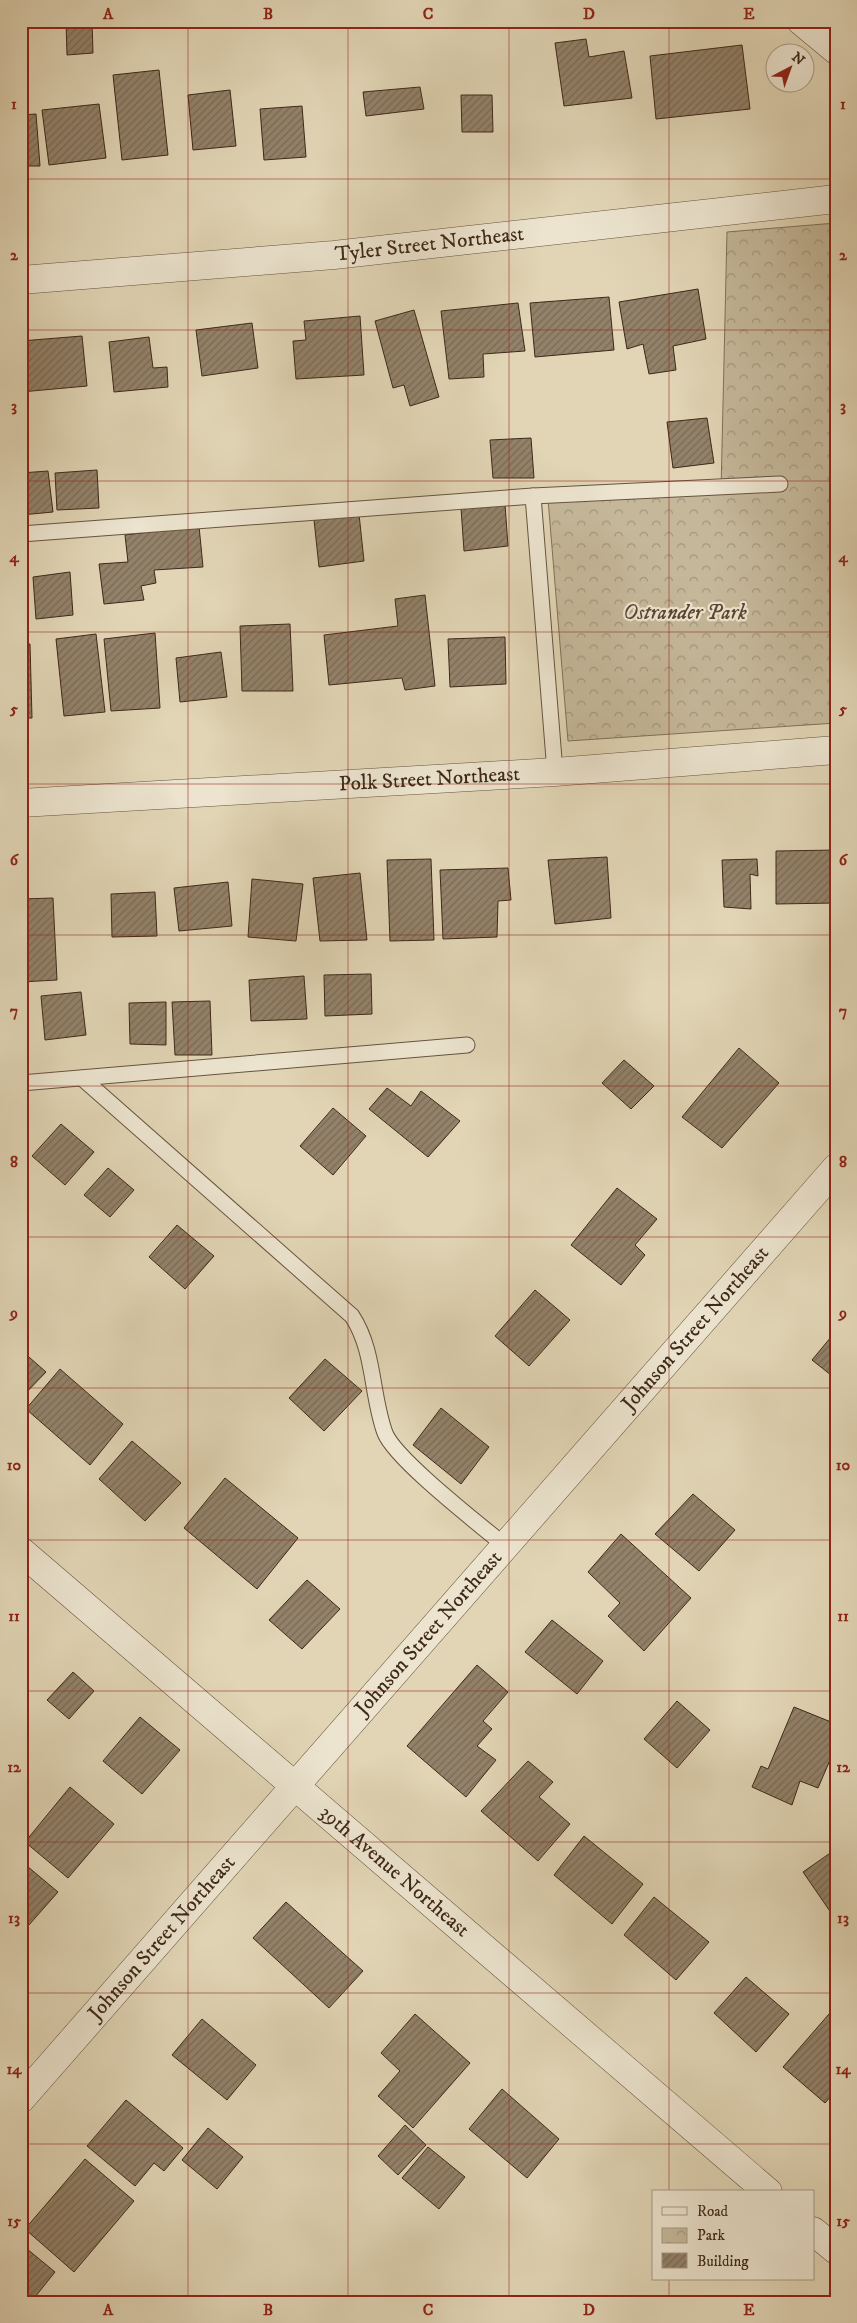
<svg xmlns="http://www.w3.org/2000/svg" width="857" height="2323" viewBox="0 0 857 2323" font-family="'IM FELL DW Pica',serif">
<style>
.park{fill:url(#park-crowns);stroke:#827059}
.building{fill:url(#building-hatch);stroke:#3e2918}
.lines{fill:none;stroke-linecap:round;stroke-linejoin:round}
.service-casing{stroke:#67543f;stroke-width:17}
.minor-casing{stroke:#67543f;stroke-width:29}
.tertiary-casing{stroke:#67543f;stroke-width:29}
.service{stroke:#ece4cf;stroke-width:15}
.minor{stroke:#ece4cf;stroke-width:28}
.tertiary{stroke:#ece4cf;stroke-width:28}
.grid{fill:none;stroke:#8f2418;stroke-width:1;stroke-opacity:0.55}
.labels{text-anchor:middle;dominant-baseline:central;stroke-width:4.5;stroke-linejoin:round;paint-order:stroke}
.street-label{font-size:21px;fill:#3e2918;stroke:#ece4cf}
.park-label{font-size:21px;font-style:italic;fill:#594632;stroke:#ece4cf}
.neatline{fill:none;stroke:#8f2418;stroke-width:2}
.grid-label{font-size:16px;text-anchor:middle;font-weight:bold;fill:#8f2418}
</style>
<defs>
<pattern id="park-crowns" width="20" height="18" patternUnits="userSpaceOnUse" patternTransform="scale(1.25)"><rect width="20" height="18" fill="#c5b89a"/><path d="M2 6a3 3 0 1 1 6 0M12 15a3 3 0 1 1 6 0" fill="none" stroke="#a1967d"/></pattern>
<pattern id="building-hatch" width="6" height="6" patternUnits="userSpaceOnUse" patternTransform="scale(1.25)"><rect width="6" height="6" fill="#93826a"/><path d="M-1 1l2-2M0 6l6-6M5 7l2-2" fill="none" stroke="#796a56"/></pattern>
</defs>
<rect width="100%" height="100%" fill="#e1d5b5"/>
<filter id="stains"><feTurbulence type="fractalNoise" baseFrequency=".004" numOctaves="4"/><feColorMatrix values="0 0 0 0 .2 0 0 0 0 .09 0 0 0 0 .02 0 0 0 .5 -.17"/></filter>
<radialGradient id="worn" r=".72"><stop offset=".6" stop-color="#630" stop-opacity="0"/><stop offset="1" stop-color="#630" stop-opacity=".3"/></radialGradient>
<polygon class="park" points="836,223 836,723 568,741 548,499 721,491 727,232"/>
<g class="building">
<rect x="21" y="21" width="7" height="11"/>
<polygon points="66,21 92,21 93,53 67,55"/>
<polygon points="586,39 589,57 624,51 632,98 564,106 555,43"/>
<polygon points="742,45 750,109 656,119 650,56"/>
<polygon points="159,70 168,155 122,160 113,75"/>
<polygon points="420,87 424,109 366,116 363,92"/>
<polygon points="230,90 236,146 193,150 188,95"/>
<polygon points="461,95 492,95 493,132 462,132"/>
<polygon points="99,104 106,158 49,165 42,110"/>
<polygon points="302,106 306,157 264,160 260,109"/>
<polygon points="36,114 40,166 21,166 21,115"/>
<polygon points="698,289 706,339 673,346 676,370 649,374 643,344 627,349 619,302"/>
<polygon points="609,297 614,350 535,357 530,303"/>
<polygon points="518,303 525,351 483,354 484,377 449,379 441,311"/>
<polygon points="414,310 439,397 410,406 404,385 393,388 375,321"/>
<polygon points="360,316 364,375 296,379 293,341 306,340 304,321"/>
<polygon points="252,323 258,368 202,376 196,330"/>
<polygon points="82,336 87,386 21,392 21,341"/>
<polygon points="149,337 153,368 167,367 168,387 114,392 109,342"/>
<polygon points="707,418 714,463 673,468 667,422"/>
<polygon points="531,438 534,478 493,478 490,440"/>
<polygon points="97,470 99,508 57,510 55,473"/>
<polygon points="48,471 53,512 21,515 21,473"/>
<polygon points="505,504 508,546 464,551 461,508"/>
<polygon points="359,514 364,561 319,567 314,520"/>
<polygon points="199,526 203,567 154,570 156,583 141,586 144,600 104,604 99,564 128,562 125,535"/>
<polygon points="25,554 28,596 21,597 21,555"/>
<polygon points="70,572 73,615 36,619 33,577"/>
<polygon points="425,595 435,686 405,690 402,678 329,685 324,635 398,626 395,599"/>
<polygon points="290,624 293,691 242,691 240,626"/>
<polygon points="155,633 160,708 111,711 104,639"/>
<polygon points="96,634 105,712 64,716 56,639"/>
<polygon points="505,637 506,684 450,687 448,639"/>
<polygon points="21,644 30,644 32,718 21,718"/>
<polygon points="221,652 227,697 180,702 176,658"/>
<polygon points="836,850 836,903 776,904 776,851"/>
<polygon points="607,857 611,918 555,924 548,860"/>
<polygon points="431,859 434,940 390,941 387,860"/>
<polygon points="757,859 758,876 750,874 751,909 724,907 722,860"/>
<polygon points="508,868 511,900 498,901 497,937 443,939 440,870"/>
<polygon points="360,873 367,940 320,941 313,878"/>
<polygon points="252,879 303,884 296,941 248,937"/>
<polygon points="228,882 232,926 179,931 174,888"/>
<polygon points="155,892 157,936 112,937 111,894"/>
<polygon points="53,898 57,980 21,982 21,899"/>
<polygon points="371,974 372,1014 325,1016 324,975"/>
<polygon points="304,976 307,1019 251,1021 249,980"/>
<polygon points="81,992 86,1035 45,1040 41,996"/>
<polygon points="210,1001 212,1055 175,1055 172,1002"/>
<polygon points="166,1002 166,1045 130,1044 129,1003"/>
<polygon points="739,1048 779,1083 722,1148 682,1117"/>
<polygon points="624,1060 654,1086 631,1109 602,1083"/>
<polygon points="387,1088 411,1106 421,1091 460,1121 428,1157 369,1109"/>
<polygon points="333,1108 366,1136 333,1175 300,1146"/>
<polygon points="61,1124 94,1152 65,1185 32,1156"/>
<polygon points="108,1168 134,1190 110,1217 84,1195"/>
<polygon points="617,1188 657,1219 635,1245 645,1255 621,1285 571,1245"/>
<polygon points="177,1225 214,1256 185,1289 149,1257"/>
<polygon points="535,1290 570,1320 529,1366 495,1336"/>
<polygon points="836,1331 836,1379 812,1360"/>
<polygon points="21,1350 46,1372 21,1398"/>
<polygon points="325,1359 362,1391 324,1431 289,1398"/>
<polygon points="60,1369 123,1424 90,1465 26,1409"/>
<polygon points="441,1408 489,1447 461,1484 413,1445"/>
<polygon points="132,1441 181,1483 145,1521 99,1479"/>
<polygon points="225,1478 298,1538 257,1589 184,1528"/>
<polygon points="693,1494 735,1530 699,1571 655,1534"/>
<polygon points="621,1534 691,1598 644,1651 608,1616 620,1603 588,1572"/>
<polygon points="307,1580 340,1609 302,1649 269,1620"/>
<polygon points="552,1620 603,1661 577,1694 525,1652"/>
<polygon points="477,1665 508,1692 483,1721 492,1729 477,1746 496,1760 466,1797 407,1746"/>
<polygon points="73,1672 94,1691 69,1719 47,1700"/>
<polygon points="677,1701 710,1730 677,1768 644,1739"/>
<polygon points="794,1707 836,1724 836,1746 818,1788 800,1781 792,1805 752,1787 761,1766 768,1769"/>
<polygon points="140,1717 180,1750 142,1794 103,1761"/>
<polygon points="528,1761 553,1782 539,1797 570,1824 538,1861 481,1811"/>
<polygon points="70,1787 114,1824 68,1878 25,1842"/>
<polygon points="584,1836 643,1884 612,1924 554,1875"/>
<polygon points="836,1849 836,1920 803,1872"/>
<polygon points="21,1861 58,1892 21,1934"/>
<polygon points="654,1897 709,1942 676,1980 624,1935"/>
<polygon points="286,1902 363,1971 329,2008 253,1938"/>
<polygon points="746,1977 789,2014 756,2052 714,2013"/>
<polygon points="836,2006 836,2098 832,2095 825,2103 783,2067"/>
<polygon points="415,2014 470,2063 413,2128 378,2096 400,2071 381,2053"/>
<polygon points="202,2019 256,2065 227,2100 172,2055"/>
<polygon points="502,2089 559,2139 527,2178 469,2129"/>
<polygon points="126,2100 183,2148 164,2171 154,2163 135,2186 87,2146"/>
<polygon points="405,2125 426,2145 398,2175 378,2156"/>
<polygon points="208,2128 243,2157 217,2189 182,2160"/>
<polygon points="428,2147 465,2177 439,2209 402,2178"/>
<polygon points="85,2159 134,2201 74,2272 25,2229"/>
<polygon points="21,2244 55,2272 31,2302 21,2302"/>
</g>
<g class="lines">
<defs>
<g id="service">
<polyline points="533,496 780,484"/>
<polyline points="21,534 533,496 555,772"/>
<path d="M 82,1078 L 352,1316 C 375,1351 371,1395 385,1433 C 395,1459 479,1524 504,1545"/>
<polyline points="21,1083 467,1045"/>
</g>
<g id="minor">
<path id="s1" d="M 21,280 L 334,255 L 836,199"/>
<path id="s2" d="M 21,803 L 555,772 L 836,750"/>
<path id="s3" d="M 21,1551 L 768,2192"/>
<polyline points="813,2231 836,2250"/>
</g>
<g id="tertiary">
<polyline points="801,21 836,50"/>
<path id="s4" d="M 21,2099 L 836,1168"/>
</g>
</defs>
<use href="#service" class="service-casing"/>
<use href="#minor" class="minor-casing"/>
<use href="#tertiary" class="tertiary-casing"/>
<use href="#service" class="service"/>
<use href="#minor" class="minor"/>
<use href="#tertiary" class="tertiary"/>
</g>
<path class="grid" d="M 188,21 L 188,2302M 348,21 L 348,2302M 509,21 L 509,2302M 669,21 L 669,2192M 21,179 L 836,179M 21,330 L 836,330M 21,481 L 836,481M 21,632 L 836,632M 21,784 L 836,784M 21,935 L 836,935M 21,1086 L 836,1086M 21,1237 L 836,1237M 21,1388 L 836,1388M 21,1540 L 836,1540M 21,1691 L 836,1691M 21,1842 L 836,1842M 21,1993 L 836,1993M 21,2144 L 836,2144M 669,2279 L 669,2302"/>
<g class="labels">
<g class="street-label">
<text stroke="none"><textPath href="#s1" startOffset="410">Tyler Street Northeast</textPath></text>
<text stroke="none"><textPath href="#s2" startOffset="409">Polk Street Northeast</textPath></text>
<text stroke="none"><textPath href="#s4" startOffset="1024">Johnson Street Northeast</textPath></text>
<text stroke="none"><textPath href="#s4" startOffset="619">Johnson Street Northeast</textPath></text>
<text stroke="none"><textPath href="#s3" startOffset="492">39th Avenue Northeast</textPath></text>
<text stroke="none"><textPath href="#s4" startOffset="214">Johnson Street Northeast</textPath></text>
</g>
<g class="park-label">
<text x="685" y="613">Ostrander Park</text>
</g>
</g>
<rect width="857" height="2323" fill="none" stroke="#e1d5b5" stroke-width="55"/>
<rect x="652" y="2190" width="162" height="90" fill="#ece4cf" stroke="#a69986"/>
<rect x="662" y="2207" width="25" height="8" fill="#ece4cf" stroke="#a69986"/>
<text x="697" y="2216" font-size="15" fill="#3e2918">Road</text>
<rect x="662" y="2228" width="25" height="15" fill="url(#park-crowns)" stroke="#a69986"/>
<text x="697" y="2240" font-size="15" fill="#3e2918">Park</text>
<rect x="662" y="2253" width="25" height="15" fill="url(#building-hatch)" stroke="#a69986"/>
<text x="697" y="2266" font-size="15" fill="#3e2918">Building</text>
<g transform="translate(790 68) rotate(41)"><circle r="24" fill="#ece4cf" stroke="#a69986"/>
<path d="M0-4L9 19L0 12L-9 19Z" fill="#8f2418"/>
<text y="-8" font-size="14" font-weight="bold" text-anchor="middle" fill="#3e2918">N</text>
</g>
<rect x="28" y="28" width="802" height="2268" class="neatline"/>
<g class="grid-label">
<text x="108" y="19">A</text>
<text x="268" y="19">B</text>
<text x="428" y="19">C</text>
<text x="589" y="19">D</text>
<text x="749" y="19">E</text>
<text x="14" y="109">1</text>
<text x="843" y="109">1</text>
<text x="14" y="260">2</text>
<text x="843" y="260">2</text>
<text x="14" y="411">3</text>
<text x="843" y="411">3</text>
<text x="14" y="562">4</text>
<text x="843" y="562">4</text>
<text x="14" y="714">5</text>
<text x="843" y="714">5</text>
<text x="14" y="865">6</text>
<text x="843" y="865">6</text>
<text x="14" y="1016">7</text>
<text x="843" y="1016">7</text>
<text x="14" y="1167">8</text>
<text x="843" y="1167">8</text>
<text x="14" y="1318">9</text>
<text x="843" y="1318">9</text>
<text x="14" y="1470">10</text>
<text x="843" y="1470">10</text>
<text x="14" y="1621">11</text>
<text x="843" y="1621">11</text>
<text x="14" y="1772">12</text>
<text x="843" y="1772">12</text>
<text x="14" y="1923">13</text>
<text x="843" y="1923">13</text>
<text x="14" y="2074">14</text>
<text x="843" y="2074">14</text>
<text x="14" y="2226">15</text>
<text x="843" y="2226">15</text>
<text x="108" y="2315">A</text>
<text x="268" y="2315">B</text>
<text x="428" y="2315">C</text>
<text x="589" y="2315">D</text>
<text x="749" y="2315">E</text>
</g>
<rect width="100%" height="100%" filter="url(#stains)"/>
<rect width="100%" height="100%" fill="url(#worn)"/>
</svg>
